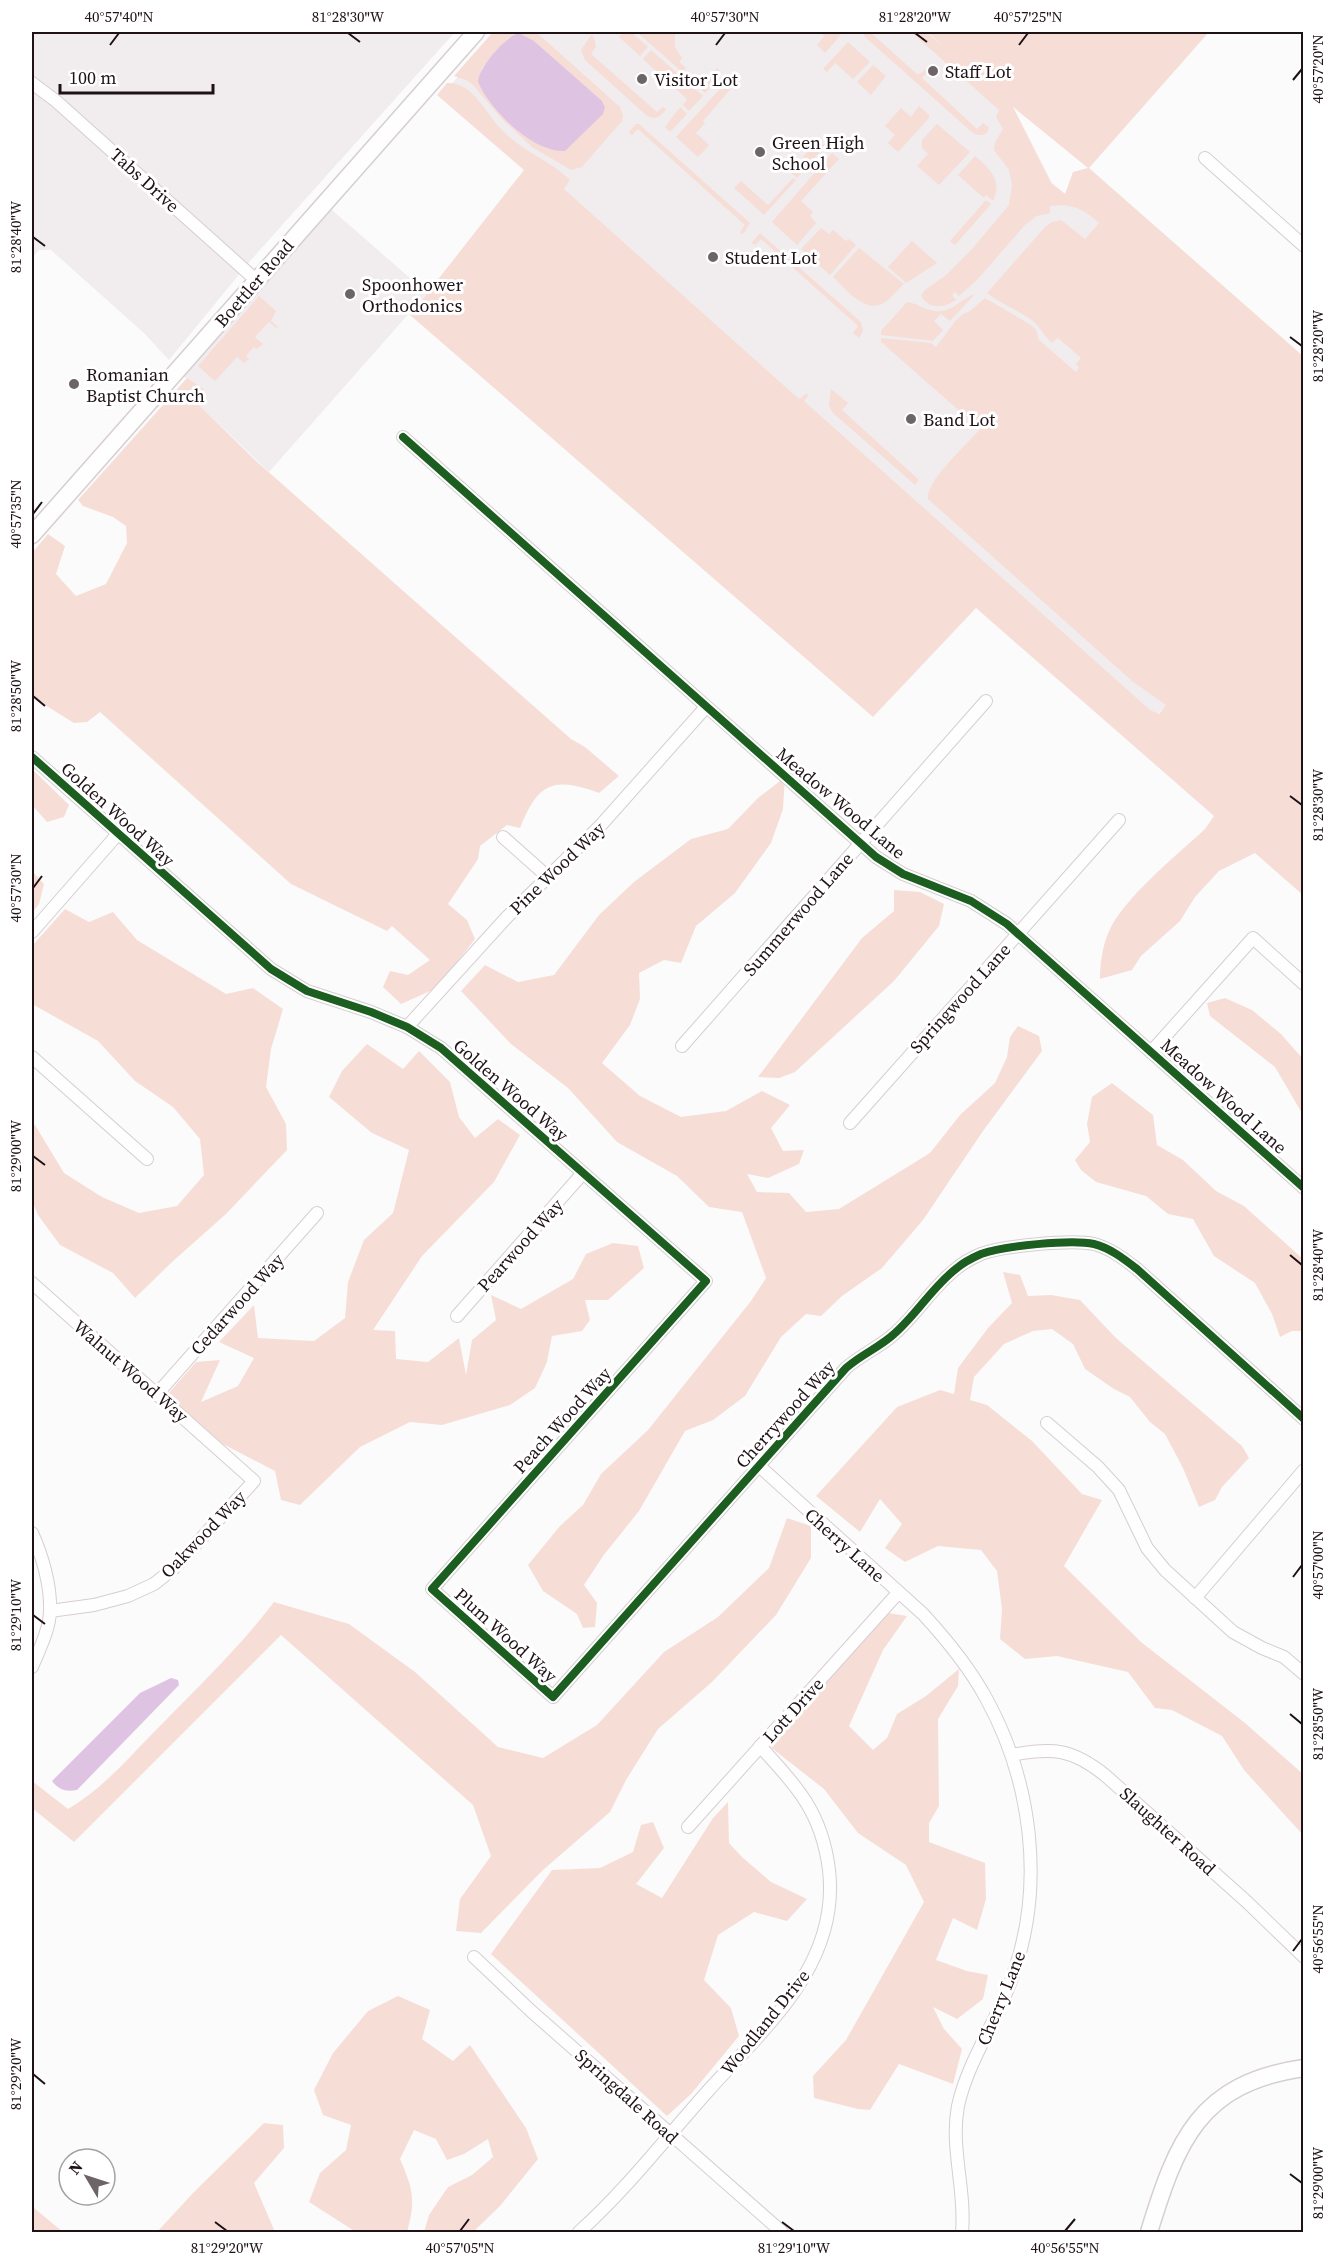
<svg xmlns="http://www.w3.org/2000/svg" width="1335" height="2264" viewBox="0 0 1335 2264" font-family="'Source Serif 4',serif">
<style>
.built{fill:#f1ecee}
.green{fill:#f6ded7;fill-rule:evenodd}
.water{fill:#dfc3e3}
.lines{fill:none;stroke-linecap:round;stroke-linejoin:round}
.street-casing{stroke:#d6ced1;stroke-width:14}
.secondary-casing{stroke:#d6ced1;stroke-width:19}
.street{stroke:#fefefe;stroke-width:12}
.secondary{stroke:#fefefe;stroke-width:16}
.cycleway-casing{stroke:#fff;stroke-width:11}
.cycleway{stroke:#1b5e20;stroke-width:8}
.ticks{fill:none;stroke:#1f1216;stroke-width:2}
.poi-dot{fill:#6c6466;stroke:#fff;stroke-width:2}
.labels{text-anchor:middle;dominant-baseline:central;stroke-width:6;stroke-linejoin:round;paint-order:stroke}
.poi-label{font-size:18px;fill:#1f1216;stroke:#fff;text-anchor:start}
.street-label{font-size:18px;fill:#1f1216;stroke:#fff}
.neatline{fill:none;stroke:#1f1216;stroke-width:2}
.ticks-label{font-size:15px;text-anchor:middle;fill:#1f1216}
</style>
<rect width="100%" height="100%" fill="#fbfbfb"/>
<g class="built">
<polygon points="32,32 455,32 250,261 169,360 144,333 51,250 39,250 32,258"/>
<polygon points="498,32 928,32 1012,105 1052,183 1303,392 1303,555 1150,723 665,290 440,97"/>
<polygon points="324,203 427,293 269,472 195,401 204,389 176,372"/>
</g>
<g class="green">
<path d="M 493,32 L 536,32 L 620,107 L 623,116 L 622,121 L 582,167 L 571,170 L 532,147 L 501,118 L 473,85 L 466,80 L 454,76 ZM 508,38 L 534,41 L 604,104 L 547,148 C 520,134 491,110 478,82 L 482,68 Z"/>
<polygon points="624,32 631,32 648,47 640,56 619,37"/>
<polygon points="637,32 675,32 675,47 682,58 679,62 686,68 682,72"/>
<polygon points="820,32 836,32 841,35 825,53 817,45 824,36"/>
<path d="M 863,32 L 872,32 L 871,33 L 918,75 L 925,70 L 927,73 L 922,78 L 977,129 L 983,123 L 989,128 C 987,136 980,136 974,134 L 865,37 Z"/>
<path d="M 911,32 L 926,32 L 943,46 L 928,32 L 1209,32 L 1089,168 L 1303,356 L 1303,895 L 1255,853 L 1219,871 L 1195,897 L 1180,921 L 1141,956 L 1132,970 L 1100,979 C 1100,961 1103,942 1112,925 C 1131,892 1176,856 1205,829 L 1214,816 L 976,608 L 873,717 L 410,315 L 524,170 L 437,95 L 447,83 C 471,81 485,111 499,127 C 519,150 548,159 570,180 L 564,189 L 799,399 L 807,393 L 808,396 L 804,401 L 1150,710 L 1159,714 L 1166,705 L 1132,681 L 928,499 C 925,481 968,444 980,429 L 881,342 L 881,338 L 931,343 L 936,347 L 956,320 L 963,314 L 970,311 L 985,298 L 1031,325 L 1036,330 L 1039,340 L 1076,372 L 1079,367 L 1076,364 L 1081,358 L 1058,338 L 1052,343 C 1043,335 1040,325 1029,318 C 1015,309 1000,303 987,293 L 1045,227 L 1052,222 L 1061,220 L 1085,239 L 1099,223 C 1084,209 1071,203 1050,206 L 1050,213 L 1037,216 L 1025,225 L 977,280 L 959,296 L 955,292 L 952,295 L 956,300 C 945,308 927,310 921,295 L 925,290 L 946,275 L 972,249 L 1009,205 L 1012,185 L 1009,170 L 994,150 L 995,142 L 1003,129 L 996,117 L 999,110 ZM 1013,107 L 1088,168 L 1073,172 L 1065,194 L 1051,183 Z"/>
<path d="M 591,35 L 594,37 L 596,46 L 591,54 L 657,112 L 663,107 L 665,108 L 666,110 C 659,117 655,121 646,115 L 585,60 L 581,50 Z"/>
<polygon points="848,42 870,62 853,79 835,63 827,72 823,69"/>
<polygon points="651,50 703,96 689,111 683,105 687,99 643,59"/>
<polygon points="873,65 886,76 871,95 857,82"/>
<polygon points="717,68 721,72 717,76 719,78 705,93 702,90 708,86 708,78"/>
<polygon points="733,82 735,84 703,121 705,123 696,133 709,145 698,157 676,137 719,90 727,88"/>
<polygon points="919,106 929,115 929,118 898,152 888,143 895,135 885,126 901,108 911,117"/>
<polygon points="680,107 687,114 670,132 665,127"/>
<polygon points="636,124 639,124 750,223 744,233 741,234 740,232 745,225 638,129 632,135 630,134 629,132"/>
<polygon points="937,124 970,152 939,185 917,166 928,154 922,148 922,140"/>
<polygon points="818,140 825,146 797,178 790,172 795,170 795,166"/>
<polygon points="832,153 839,159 801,201 813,212 810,216 816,223 797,245 772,222"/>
<path d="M 975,156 C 990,169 1003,181 993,201 L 986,195 L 984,198 L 958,175 Z"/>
<polygon points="793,178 796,180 764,215 734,188 741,181 768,205"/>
<polygon points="986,200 991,204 955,245 950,241"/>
<polygon points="821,228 829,234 833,230 846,241 849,239 856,245 830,275 801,249"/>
<polygon points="760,233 861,322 863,331 859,338 853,333 858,326 761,239 755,245 753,244 752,242"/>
<polygon points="912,241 937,263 906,283 888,267"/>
<path d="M 859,248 L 904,284 C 897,290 890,300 882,304 C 864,313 845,288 833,277 Z"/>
<path d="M 975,294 L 950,321 L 941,314 L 934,321 L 943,330 L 933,341 L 881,335 L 881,331 L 907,302 C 917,303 925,310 935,311 C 952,313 962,298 975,294 Z"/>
<polygon points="259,296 276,311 271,321 278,327 276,328 269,322 255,337 263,344 257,349 254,347 246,356 249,359 244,363 237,357 215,381 198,366"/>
<path d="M 187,378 L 204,389 L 195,401 L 255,460 L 571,739 L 585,747 L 619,776 L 599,793 C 553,776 538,783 520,828 L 507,825 L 480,846 L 478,859 L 448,904 L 467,920 L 475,939 L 437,988 L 401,1004 L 383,987 L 390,971 L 408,975 L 430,960 L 392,926 L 387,931 L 291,884 L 100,712 L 87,722 L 74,723 L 32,697 L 32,553 L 48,534 L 65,546 L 56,574 L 76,596 L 106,584 L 127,543 L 126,526 L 113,517 L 83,506 L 78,500 Z"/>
<polygon points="831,389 848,403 842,410 919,480 915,485 832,412 829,405"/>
<polygon points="32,769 69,805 64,817 47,822 32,805"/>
<polygon points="785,777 783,809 771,843 735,893 696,926 681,963 664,960 639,973 640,999 630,1025 602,1063 640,1096 681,1117 726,1111 762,1091 790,1105 771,1128 783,1151 804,1150 799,1164 768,1178 747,1174 757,1192 789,1193 806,1212 839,1209 930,1153 960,1115 995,1083 1007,1057 1010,1037 1018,1026 1039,1036 1042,1051 983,1131 923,1220 882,1268 842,1296 821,1316 806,1314 781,1337 745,1396 713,1420 685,1431 639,1511 603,1556 584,1585 597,1603 595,1627 583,1628 577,1614 543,1591 528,1565 560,1526 583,1505 601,1474 648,1430 751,1301 766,1278 742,1212 709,1207 677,1176 617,1142 568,1088 511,1044 461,991 485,965 518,982 554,975 599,915 634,882 691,839 728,829 758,798"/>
<polygon points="32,863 34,873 44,884 39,904 32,913"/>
<polygon points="894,890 920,892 944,904 939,926 894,981 795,1072 779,1078 758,1077 862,938 894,911"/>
<polygon points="65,909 89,922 113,912 137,940 226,994 253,988 283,1009 271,1049 266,1087 286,1124 287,1150 226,1214 172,1262 135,1298 113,1273 60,1245 38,1215 32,1201 32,1123 35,1125 64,1173 102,1197 139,1213 177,1206 204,1175 200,1139 173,1107 135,1081 98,1041 32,1004 32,946"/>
<polygon points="1225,998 1252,1010 1281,1034 1303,1059 1303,1115 1275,1067 1210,1016 1207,1003"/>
<polygon points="367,1044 403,1069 419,1051 450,1082 459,1117 475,1138 498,1119 520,1135 494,1182 422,1256 373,1330 395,1331 396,1359 428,1362 459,1338 466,1375 472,1340 496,1320 491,1295 521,1309 573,1279 586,1254 613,1243 638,1246 644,1268 608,1300 585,1300 590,1320 582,1331 552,1336 547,1362 535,1388 510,1405 442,1425 410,1422 360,1447 300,1505 281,1500 275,1471 223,1444 167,1395 196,1362 220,1360 201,1402 238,1386 254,1358 219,1342 254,1305 258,1338 314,1341 345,1318 348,1282 364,1240 393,1213 409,1150 372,1133 329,1097 342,1071"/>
<polygon points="1112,1083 1153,1115 1157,1145 1183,1160 1216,1191 1244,1206 1303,1259 1303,1331 1292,1331 1280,1337 1272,1314 1255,1283 1214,1256 1193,1219 1168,1214 1146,1196 1096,1182 1081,1170 1075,1160 1090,1142 1087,1124 1092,1097"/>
<polygon points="1003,1272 1020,1275 1028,1296 1051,1295 1080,1300 1116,1338 1242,1446 1249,1458 1222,1487 1215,1500 1199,1507 1183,1468 1165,1434 1150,1422 1130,1397 1114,1389 1085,1369 1073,1344 1052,1329 1033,1331 1004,1344 974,1377 970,1400 987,1405 1032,1441 1082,1494 1102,1500 1064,1566 1141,1642 1245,1723 1303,1774 1303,1835 1244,1770 1222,1736 1172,1710 1155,1708 1128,1672 1057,1656 1025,1659 1000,1639 1002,1609 997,1571 981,1550 938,1546 905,1562 885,1548 902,1524 880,1499 860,1532 816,1496 897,1407 940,1390 954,1394 958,1368 988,1328 1012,1303"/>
<path d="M 787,1518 L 811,1526 L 811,1558 L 776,1615 L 712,1682 L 658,1729 L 626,1780 L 610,1812 L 543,1870 L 481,1933 L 456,1931 L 460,1899 L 491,1856 L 473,1805 L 281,1635 L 74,1842 L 32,1808 L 32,1781 L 68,1809 C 104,1788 130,1756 159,1727 C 198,1687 240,1647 274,1602 L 349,1624 L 415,1672 L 498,1747 L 543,1758 L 597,1725 L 664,1652 L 718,1617 L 769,1568 Z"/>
<polygon points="888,1613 907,1616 883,1650 849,1726 873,1750 887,1738 897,1714 926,1696 959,1669 958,1686 938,1719 939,1806 929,1823 929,1842 985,1863 986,1899 977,1930 953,1918 936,1960 967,1971 988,1975 983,1999 957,2019 933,2007 944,2029 962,2049 953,2084 899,2064 870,2110 858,2109 814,2098 813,2076 846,2040 924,1902 906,1865 858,1833 824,1789 768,1745"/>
<polygon points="728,1802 729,1843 742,1857 771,1882 807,1899 787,1921 754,1912 718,1935 704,1980 731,2008 739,2036 691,2094 667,2116 491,1954 552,1870 600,1868 633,1852 641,1825 653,1822 664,1848 636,1884 662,1898 713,1818"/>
<path d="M 398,1996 L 430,2010 L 422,2039 L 453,2061 L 470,2045 L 526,2128 L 538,2159 L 500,2206 L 473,2232 L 424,2232 L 429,2215 L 448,2187 L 472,2175 L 493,2157 L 488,2139 L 464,2154 L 447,2160 L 436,2139 L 414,2130 L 400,2159 C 413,2189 416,2200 407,2232 L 356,2232 L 309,2202 L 320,2173 L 346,2150 L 351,2125 L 323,2115 L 314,2090 L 333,2053 L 368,2011 Z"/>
<polygon points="264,2123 283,2125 284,2148 254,2183 275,2232 157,2232 194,2192"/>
<polygon points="34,2208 63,2232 32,2232 32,2211"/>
</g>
<g class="water">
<path d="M 519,33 L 534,41 L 602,101 L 605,107 L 603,114 L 565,151 C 533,153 490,110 478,82 C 478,68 506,36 519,33 Z"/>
<path d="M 171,1678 L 178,1680 L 179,1685 L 77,1790 C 66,1792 59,1790 52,1781 L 140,1693 Z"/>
</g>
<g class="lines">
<defs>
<g id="street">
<polyline points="32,83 56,101 256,280"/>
<polyline points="1205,158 1304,246"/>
<polyline points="403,437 876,857 903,874 971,901 1007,924 1304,1188"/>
<path d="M 32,757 L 271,969 L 307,991 L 371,1012 L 407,1027 L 441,1048 L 706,1281 L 432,1589 L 553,1697 L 846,1368 C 862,1354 880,1347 894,1334 C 917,1314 933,1286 957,1268 C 964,1262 972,1258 981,1254 C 1002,1246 1072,1239 1094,1244 C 1110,1248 1124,1259 1137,1269 L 1304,1419"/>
<polyline points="503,837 548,877"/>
<polyline points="32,932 117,835"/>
<polyline points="407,1027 507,917 601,825 706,707"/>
<polyline points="682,1046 986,701"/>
<polyline points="1151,1052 1253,938 1304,984"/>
<polyline points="32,1057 147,1159"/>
<polyline points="850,1123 1119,820"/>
<polyline points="32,1283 254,1481 174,1568 154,1584 128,1596 94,1605 50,1611"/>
<polyline points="457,1316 583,1173"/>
<polyline points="157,1394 317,1213"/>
<polyline points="1047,1423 1098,1467 1119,1490 1147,1548 1165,1570 1233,1632 1262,1648 1284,1657 1304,1674"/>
<path d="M 758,1465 L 923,1614 C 947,1640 969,1667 986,1698 C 1032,1782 1045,1885 1013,1975 C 998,2020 968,2060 958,2106 C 950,2148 966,2190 962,2232"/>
<path d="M 32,1533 C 42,1555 51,1585 50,1610 C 50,1629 39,1650 32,1667"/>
<polyline points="1195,1598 1304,1470"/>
<path d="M 1012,1755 C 1053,1747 1073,1749 1106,1776 L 1247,1902 L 1304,1957"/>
<polyline points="688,1827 898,1593"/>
<polyline points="474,1957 531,2011 782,2232"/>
<path d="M 579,2232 C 625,2191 666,2138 707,2092 C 765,2027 840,1965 829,1870 C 826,1845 819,1823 806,1802 C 793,1781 776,1764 760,1746"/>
</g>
<g id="secondary">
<polyline points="32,535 476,32"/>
<path d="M 1149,2232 C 1177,2141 1199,2083 1304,2068"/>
</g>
</defs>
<use href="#street" class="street-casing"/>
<use href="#secondary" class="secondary-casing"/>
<use href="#street" class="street"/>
<use href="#secondary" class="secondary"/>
<defs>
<g id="cycleway">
<polyline points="403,437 876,857 903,874 971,901 1007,924 1304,1188"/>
<path d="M 32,757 L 271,969 L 307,991 L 371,1012 L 407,1027 L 441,1048 L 706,1281 L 432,1589 L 553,1697 L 846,1368 C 862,1354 880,1347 894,1334 C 917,1314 933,1286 957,1268 C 964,1262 972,1258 981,1254 C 1002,1246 1072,1239 1094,1244 C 1110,1248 1124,1259 1137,1269 L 1304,1419"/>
</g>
</defs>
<use href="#cycleway" class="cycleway-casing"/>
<use href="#cycleway" class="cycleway"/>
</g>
<path class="ticks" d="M 348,33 L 360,42M 915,33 L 927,42M 110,45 L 119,33M 716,45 L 725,33M 1019,45 L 1028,33M 1293,80 L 1302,69M 33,237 L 45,246M 1290,337 L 1302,346M 33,514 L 42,502M 33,696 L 45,706M 1290,796 L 1302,805M 33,888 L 42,876M 33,1156 L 45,1165M 1290,1255 L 1302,1265M 1293,1577 L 1302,1565M 33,1615 L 45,1624M 1290,1714 L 1302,1724M 1293,1951 L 1302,1939M 33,2074 L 45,2084M 1290,2174 L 1302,2183M 215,2222 L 227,2231M 782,2222 L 794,2231M 460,2231 L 469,2219M 1065,2231 L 1075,2219"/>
<g class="poi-dot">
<circle cx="933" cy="71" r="6"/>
<circle cx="642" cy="79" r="6"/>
<circle cx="760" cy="152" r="6"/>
<circle cx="713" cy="257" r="6"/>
<circle cx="350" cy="294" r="6"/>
<circle cx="74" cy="384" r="6"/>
<circle cx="911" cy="419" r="6"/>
</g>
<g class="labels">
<g class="poi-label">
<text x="945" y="71">Staff Lot</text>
<text x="654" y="79">Visitor Lot</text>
<text x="772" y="142">Green High<tspan x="772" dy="21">School</tspan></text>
<text x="725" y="257">Student Lot</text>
<text x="362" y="284">Spoonhower<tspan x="362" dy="21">Orthodonics</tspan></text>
<text x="86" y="374">Romanian<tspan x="86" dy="21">Baptist Church</tspan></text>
<text x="923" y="419">Band Lot</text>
</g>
<g class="street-label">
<text transform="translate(145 180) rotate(42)">Tabs Drive</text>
<text transform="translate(254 283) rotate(-49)">Boettler Road</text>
<text transform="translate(841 803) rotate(40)">Meadow Wood Lane</text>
<text transform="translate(118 814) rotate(42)">Golden Wood Way</text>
<text transform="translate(557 868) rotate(-44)">Pine Wood Way</text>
<text transform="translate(798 914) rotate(-49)">Summerwood Lane</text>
<text transform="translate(960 998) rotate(-48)">Springwood Lane</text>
<text transform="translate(511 1090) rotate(41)">Golden Wood Way</text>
<text transform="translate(1224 1096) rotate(42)">Meadow Wood Lane</text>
<text transform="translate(520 1245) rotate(-48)">Pearwood Way</text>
<text transform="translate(237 1304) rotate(-48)">Cedarwood Way</text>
<text transform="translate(131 1371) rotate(41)">Walnut Wood Way</text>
<text transform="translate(785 1414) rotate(-48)">Cherrywood Way</text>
<text transform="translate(562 1420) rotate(-48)">Peach Wood Way</text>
<text transform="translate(203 1534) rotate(-46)">Oakwood Way</text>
<text transform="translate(845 1545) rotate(42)">Cherry Lane</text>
<text transform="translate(506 1635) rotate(42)">Plum Wood Way</text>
<text transform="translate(793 1710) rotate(-48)">Lott Drive</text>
<text transform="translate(1168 1831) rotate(42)">Slaughter Road</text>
<text transform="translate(1001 1998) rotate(-68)">Cherry Lane</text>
<text transform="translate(765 2022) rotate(-51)">Woodland Drive</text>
<text transform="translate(627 2096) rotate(42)">Springdale Road</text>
</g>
</g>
<rect width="1335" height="2264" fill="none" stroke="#ffffff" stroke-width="66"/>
<g transform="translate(87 2177) rotate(309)"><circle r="28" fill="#ffffff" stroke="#a5a0a2" stroke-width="1.5"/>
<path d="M0-4.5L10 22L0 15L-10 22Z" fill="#6c6466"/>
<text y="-9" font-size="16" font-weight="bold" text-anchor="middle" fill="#1f1216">N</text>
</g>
<path d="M60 84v9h153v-9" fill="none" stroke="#1f1216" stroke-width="3"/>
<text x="69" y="84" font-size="18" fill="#1f1216" stroke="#ffffff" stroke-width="4.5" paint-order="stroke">100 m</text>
<rect x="33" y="33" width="1269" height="2198" class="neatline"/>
<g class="ticks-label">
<text x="119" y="22">40°57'40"N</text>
<text x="348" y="22">81°28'30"W</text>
<text x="725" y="22">40°57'30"N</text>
<text x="915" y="22">81°28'20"W</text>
<text x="1028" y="22">40°57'25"N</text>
<text transform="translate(1318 69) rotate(-90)" y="5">40°57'20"N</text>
<text transform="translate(16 237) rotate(-90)" y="5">81°28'40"W</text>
<text transform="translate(1318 346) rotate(-90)" y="5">81°28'20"W</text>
<text transform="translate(16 514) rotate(-90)" y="5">40°57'35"N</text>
<text transform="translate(16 696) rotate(-90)" y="5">81°28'50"W</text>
<text transform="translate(1318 805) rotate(-90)" y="5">81°28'30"W</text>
<text transform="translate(16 888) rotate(-90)" y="5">40°57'30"N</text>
<text transform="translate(16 1156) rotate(-90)" y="5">81°29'00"W</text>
<text transform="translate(1318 1265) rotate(-90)" y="5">81°28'40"W</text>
<text transform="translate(1318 1565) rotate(-90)" y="5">40°57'00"N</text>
<text transform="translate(16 1615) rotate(-90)" y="5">81°29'10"W</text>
<text transform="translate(1318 1724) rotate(-90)" y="5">81°28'50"W</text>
<text transform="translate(1318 1939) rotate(-90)" y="5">40°56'55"N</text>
<text transform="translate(16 2074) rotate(-90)" y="5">81°29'20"W</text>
<text transform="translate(1318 2183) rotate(-90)" y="5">81°29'00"W</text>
<text x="227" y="2253">81°29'20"W</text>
<text x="460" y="2253">40°57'05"N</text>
<text x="794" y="2253">81°29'10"W</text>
<text x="1065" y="2253">40°56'55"N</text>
</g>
</svg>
